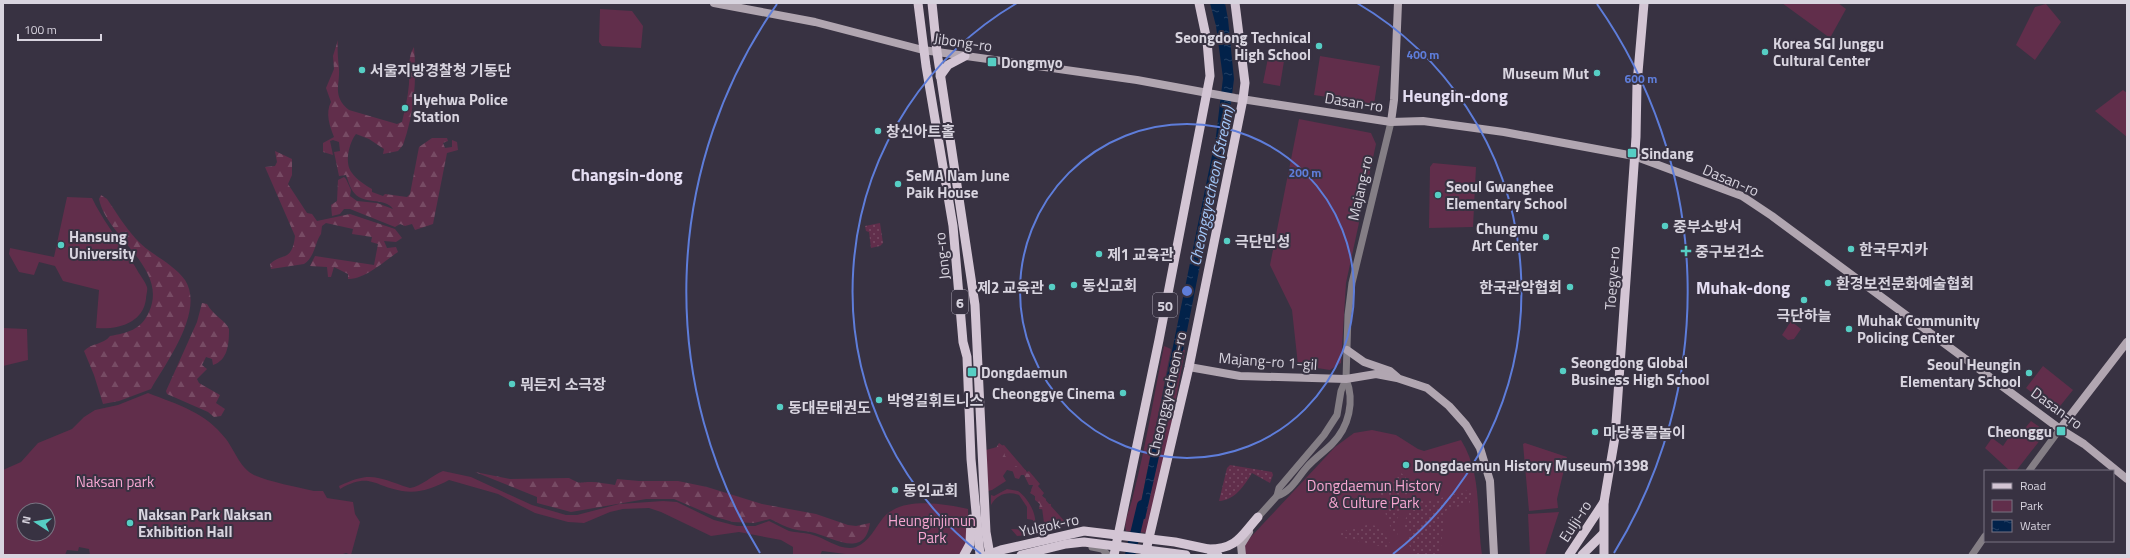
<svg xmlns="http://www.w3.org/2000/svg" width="2130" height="558" viewBox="0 0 2130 558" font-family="'Titillium Web','Noto Sans KR',sans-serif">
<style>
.green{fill:#612e4b;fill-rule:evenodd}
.forest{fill:url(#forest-firs)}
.garden{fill:url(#garden-dots)}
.water{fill:url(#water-ripples)}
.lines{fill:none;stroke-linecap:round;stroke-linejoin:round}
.river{stroke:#02224a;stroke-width:10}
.tertiary{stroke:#847e85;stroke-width:7}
.secondary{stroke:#b1a6b1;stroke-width:8}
.primary{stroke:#d3c5d4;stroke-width:9}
.ring{fill:none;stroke:#5e7dda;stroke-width:2}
.poi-dot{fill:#56cec4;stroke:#383242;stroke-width:1.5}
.labels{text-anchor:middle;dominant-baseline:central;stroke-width:4;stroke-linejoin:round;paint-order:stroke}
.shield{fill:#383242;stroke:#a8a3b0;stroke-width:1}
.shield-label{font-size:14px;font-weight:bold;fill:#d8d4df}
.poi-label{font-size:15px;font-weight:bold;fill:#d8d4df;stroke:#383242;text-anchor:start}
.street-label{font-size:15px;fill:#d8d4df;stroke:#383242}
.park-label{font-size:15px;fill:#f6a6d1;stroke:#383242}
.water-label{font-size:16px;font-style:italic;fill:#a2c7f9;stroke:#383242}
.quarter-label{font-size:17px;font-weight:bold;fill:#e4ddf2;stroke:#383242}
.centre{fill:#5e7dda;stroke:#383242;stroke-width:2}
.ring-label{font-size:12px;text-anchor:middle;font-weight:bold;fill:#5e7dda;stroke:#383242;stroke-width:4;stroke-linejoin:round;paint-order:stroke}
</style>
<defs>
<pattern id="forest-firs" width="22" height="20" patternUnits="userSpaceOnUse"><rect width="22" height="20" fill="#612e4b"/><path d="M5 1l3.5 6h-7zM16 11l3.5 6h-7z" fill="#774b64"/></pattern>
<pattern id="garden-dots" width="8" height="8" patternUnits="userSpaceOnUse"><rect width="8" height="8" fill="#612e4b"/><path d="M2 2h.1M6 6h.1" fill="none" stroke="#774b64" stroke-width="1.8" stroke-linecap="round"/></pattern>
<pattern id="water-ripples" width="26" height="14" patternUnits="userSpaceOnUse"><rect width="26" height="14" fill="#02224a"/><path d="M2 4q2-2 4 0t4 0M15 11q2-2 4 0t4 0" fill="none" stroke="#264164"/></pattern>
</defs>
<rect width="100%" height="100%" fill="#383242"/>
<g class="green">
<polygon points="1782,3 1838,3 1846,9 1830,38"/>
<polygon points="2046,4 2061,22 2035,60 2016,45 2035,7"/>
<polygon points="600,9 632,11 643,26 641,48 602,46 599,42"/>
<polygon points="1320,56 1380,66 1374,104 1314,95"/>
<polygon points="1268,58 1284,61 1280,86 1263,83"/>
<polygon points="2123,90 2127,93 2127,137 2095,111"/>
<polygon points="1299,119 1371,133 1376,144 1346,283 1341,363 1330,370 1298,365 1292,310 1270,265"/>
<polygon points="1433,163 1476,167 1473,227 1429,228 1430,167"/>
<path d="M 67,197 L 92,198 C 104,223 122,244 136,268 C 139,274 145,281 147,287 C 148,290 146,295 146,299 C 143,323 118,330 96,328 L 99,290 L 63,281 L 55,266 L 39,262 L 34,275 L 19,272 L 9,254 L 10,248 L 54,257 Z"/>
<polygon points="1791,321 1801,329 1794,339 1788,340 1782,335"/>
<polygon points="3,328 27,329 28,360 3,366"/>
<path d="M 1164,346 L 1171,349 L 1138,518 L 1145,519 L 1182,350 L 1185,350 L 1163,469 L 1148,533 L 1126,531 C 1123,521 1131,507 1133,496 C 1146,446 1154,395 1164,346 Z"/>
<polygon points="2043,366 2073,390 2056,411 2026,388"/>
<path d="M 148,393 C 179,405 205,412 226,439 C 235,451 240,468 254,475 C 270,482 297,487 314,491 L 323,491 L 327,498 L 353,502 L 355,514 L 360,522 L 351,555 L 346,553 L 340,555 L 90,555 L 89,549 L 79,547 L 78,551 L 67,550 L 65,555 L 3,555 L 3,470 L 21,462 L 38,443 L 72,429 L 84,417 L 95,410 L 118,405 ZM 24,510 L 48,510 L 48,534 L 24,534 Z"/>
<polygon points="2031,421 2044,430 2044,435 2016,471 2010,471 1985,448 1992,438 2003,446 2011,434 2017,438"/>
<path d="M 1372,430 L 1396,435 L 1418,449 L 1424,451 L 1461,440 C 1483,475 1476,516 1482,555 L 1244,555 L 1243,549 L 1248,540 L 1335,447 L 1354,433 Z"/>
<polygon points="1525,443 1567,457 1557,499 1558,508 1529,511 1523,444"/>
<polygon points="1004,445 1027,472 1029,471 1040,484 1038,486 1044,493 1042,496 1068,525 1043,531 1044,523 1042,508 1031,490 1033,485 1023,474 1007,470 1003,476 1006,481 992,490 988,491 986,450"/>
<path d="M 443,471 L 471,477 L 532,505 L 566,515 L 577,515 L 619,504 L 663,501 L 677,502 L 714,520 L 737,526 L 755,526 L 769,521 C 776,524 782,528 789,531 C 796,533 805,532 813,535 C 825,538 842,552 856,547 C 869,542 875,528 883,518 C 901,496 945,504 968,509 L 968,541 L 960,555 L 853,555 L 822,551 L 820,555 L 793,555 L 793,547 L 781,540 L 739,532 L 711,536 L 661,512 L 649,508 L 623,509 L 610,512 L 584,523 L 568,522 L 535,513 L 498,494 L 449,480 C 434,488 419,494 402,491 C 373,486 370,472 340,489 L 339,486 C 372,470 378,478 410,488 C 422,486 431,476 443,471 Z"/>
<path d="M 1007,489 L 1018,491 C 1030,499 1043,524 1030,535 L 1017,536 L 1011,529 L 1033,530 L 1033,520 L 1027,519 L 1027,507 L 1019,495 C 1008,491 997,494 991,505 L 991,495 L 994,496 Z"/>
<polygon points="1559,512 1545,555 1530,555 1528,514"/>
</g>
<g class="forest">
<path d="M 338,40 C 337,50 338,59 339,69 C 340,85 332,96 349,110 L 397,124 L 402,122 C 405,109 408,97 409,84 C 410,73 407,57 414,47 C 417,81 414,114 403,145 L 398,151 L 383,154 L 384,149 L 369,139 L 356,134 C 349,143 344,163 352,173 C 356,179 365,185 372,189 L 372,192 L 383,196 L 385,194 L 407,197 L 410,194 L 419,147 L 432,138 L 447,138 L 448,141 L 443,143 L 445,148 L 452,147 L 452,140 L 457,142 L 458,150 L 447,153 L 433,224 L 415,230 L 412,224 L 405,226 L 400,224 L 395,227 L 350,209 L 344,209 L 340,214 L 332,216 L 331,205 L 337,201 L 338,180 L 344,177 L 346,179 L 351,190 L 350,196 L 357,201 L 377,203 L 393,209 C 385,196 362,207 352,190 C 349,185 348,180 346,175 L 339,176 L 334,152 L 340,151 L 339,142 L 333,140 L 330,141 L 333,155 L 323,152 L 323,143 L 334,137 C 330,127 325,113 331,102 L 326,88 L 334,69 L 333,56 Z"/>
<path d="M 275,151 L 292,159 L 292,175 L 288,184 L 307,213 L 312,214 L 317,221 L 350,214 L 395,229 L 402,238 L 396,242 L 384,241 L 387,248 L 396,247 L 398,252 C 386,260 364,280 348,279 L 348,274 L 334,267 L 331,277 L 328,277 L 327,267 L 310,266 L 315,256 L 374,265 L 378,244 L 371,242 L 372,237 L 352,234 L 353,229 L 326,223 L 322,226 L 321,234 C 315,242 315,257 304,264 L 271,269 L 270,264 C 282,252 292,263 295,236 L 265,167 L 275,166 L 277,162 Z"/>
<path d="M 101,195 L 107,199 C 116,212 125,227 136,239 C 149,254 173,263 185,280 C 205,311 166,363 151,389 L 119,401 L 103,404 L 94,375 L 84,351 C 91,343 103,345 110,336 C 127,333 141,330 149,312 C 169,268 107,238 99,199 Z"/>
<path d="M 202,303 L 207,304 C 213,315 226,321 229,329 C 229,344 228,360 213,365 L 212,359 L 206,357 L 202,365 L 207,369 L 197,379 L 199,383 L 220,395 L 216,403 L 225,409 L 221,416 L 214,417 L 208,412 L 167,394 L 166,391 L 197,322 Z"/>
<polygon points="999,443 1003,446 1005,456 1013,462 1012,467 1009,467 1006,463 1002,461 1002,457 996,448"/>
<polygon points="1016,466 1020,469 1026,470 1026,473 1029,474 1031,479 1035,481 1034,485 1029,485 1024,475 1021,475 1019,479 1015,478 1012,469"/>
<path d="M 475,472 L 510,479 L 569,478 C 582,485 578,482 591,482 C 599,482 607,484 615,485 L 617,479 L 639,481 L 678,481 L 707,487 L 762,504 L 816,514 L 848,525 L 856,526 L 870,523 C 865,558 835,539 815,533 C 808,531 800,531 793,529 C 785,527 777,522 770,519 L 754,523 L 733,522 L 716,517 L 674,499 L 646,499 L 571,512 L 537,503 L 537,497 Z"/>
<polygon points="1033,488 1041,489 1041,495 1046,499 1045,504 1051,504 1050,510 1039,509 1040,504 1035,500 1035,496 1030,493"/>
</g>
<g class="garden">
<polygon points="880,223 883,243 880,246 871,248 869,232 866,231 865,226"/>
<path d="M 1230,465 L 1272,472 L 1273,475 L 1270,483 L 1252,473 C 1244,486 1235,500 1219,501 L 1227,468 Z"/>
<path d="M 1401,473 C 1407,477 1412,487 1410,494 L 1380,495 L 1377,488 L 1377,483 L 1390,487 Z"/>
<polygon points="1472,489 1471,499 1469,504 1448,509 1445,512 1440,555 1419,555 1413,553 1405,536 1410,535 1410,531 1404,531 1405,520 1415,501 1434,500"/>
<polygon points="1397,499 1407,499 1396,521 1398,540 1387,520 1383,502"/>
<polygon points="1367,525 1380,526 1392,547 1388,548 1336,536 1347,530"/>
</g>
<polygon class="water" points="1210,3 1225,3 1228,19 1234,79 1229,119 1185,341 1145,519 1138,517 1216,136 1223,78 1216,26"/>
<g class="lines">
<polyline class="river" points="1130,555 1142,505"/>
<g class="tertiary">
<polyline points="2029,471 2060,429"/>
<path d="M 1277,496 C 1291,492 1298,477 1307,467 C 1315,458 1324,452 1332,444 C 1349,427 1355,401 1346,379"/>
<polyline points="1258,517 1277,496 1279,488 1324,435 1337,415 1341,391 1346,379 1348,315 1352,283 1391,122"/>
<polyline points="1092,547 1102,549 1108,555"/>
<polyline points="1972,555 1985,536"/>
</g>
<g class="secondary">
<polyline points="714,3 815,22 923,50 1137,80 1235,98 1391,122 1423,121 1504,132 1634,156 1742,196 1772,216 2060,429 2084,444 2127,479"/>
<polyline points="1391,122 1394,100 1398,3"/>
<polyline points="1347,350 1364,362 1390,371 1397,377"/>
<polyline points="1189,367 1240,376 1346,379 1376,374 1397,378 1427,388 1449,406 1466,425 1480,448 1490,481 1494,555"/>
<polyline points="2060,429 2127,342"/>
<polyline points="1242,555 1241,545 1249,532"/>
</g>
<g class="primary">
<polyline points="918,3 926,66 953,226 963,342 967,357 971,459 980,555"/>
<polyline points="932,3 937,52 975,305 986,532 990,555"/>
<polyline points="940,76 948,65 965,56"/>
<path d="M 1209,549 C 1237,549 1241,536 1258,517"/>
<polyline points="964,555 970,544 971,519"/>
<polyline points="987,555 1001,550 1084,531 1175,542 1208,549 1218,555"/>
<polyline points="1021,555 1066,544 1084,542 1186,555"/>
<polyline points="1114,555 1159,340 1210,76 1207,41 1199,3"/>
<polyline points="1145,555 1189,367 1243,99 1245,83 1235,3"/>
<polyline points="1569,555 1604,502"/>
<polyline points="1582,555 1603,534"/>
<polyline points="1604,555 1604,502 1615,437 1636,137 1637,84 1644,3"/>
</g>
</g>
<g class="ring">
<circle cx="1187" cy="291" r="167"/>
<path d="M981 554A334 334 0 0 1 1017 3M1357 3A334 334 0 0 1 1393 554"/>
<path d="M760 553A501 501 0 0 1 777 4M1597 4A501 501 0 0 1 1614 553"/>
</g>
<g class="poi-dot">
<circle cx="1319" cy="46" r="4"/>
<circle cx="1765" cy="52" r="4"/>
<rect x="987" y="57" width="10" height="10" rx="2"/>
<circle cx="362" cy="70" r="4"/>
<circle cx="1597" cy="73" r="4"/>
<circle cx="405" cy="108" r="4"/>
<circle cx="878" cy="131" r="4"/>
<rect x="1627" y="148" width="10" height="10" rx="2"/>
<circle cx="898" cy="184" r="4"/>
<circle cx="1438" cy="195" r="4"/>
<circle cx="1665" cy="226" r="4"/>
<circle cx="1546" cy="237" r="4"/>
<circle cx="1227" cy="241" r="4"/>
<circle cx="61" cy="245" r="4"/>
<circle cx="1851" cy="249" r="4"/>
<path d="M1684 245h4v4h4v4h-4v4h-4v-4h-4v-4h4z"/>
<circle cx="1099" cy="254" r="4"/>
<circle cx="1828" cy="283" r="4"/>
<circle cx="1074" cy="285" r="4"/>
<circle cx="1052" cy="287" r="4"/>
<circle cx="1570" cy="287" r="4"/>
<circle cx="1804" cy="300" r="4"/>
<circle cx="1849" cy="329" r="4"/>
<circle cx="1563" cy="371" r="4"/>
<rect x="967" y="367" width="10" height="10" rx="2"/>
<circle cx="2029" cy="373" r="4"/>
<circle cx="512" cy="384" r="4"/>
<circle cx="1123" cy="393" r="4"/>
<circle cx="879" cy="400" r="4"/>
<circle cx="780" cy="407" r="4"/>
<rect x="2056" y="426" width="10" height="10" rx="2"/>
<circle cx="1595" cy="432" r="4"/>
<circle cx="1406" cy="465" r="4"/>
<circle cx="895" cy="490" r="4"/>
<circle cx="130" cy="523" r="4"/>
</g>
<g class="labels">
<g class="shield">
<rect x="952" y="290" width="16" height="24" rx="3"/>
<rect x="1153" y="293" width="24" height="24" rx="3"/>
</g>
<g class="shield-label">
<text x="960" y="302">6</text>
<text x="1165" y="305">50</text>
</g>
<g class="poi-label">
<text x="1311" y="37" text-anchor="end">Seongdong Technical<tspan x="1311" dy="17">High School</tspan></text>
<text x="1773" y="43">Korea SGI Junggu<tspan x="1773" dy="17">Cultural Center</tspan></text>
<text x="1001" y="62">Dongmyo</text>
<text x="370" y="70">서울지방경찰청 기동단</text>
<text x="1589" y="73" text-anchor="end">Museum Mut</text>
<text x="413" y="99">Hyehwa Police<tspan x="413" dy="17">Station</tspan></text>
<text x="886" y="131">창신아트홀</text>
<text x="1641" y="153">Sindang</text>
<text x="906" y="175">SeMA Nam June<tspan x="906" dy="17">Paik House</tspan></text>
<text x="1446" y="186">Seoul Gwanghee<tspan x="1446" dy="17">Elementary School</tspan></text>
<text x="1673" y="226">중부소방서</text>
<text x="1538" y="228" text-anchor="end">Chungmu<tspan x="1538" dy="17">Art Center</tspan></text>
<text x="69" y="236">Hansung<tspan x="69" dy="17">University</tspan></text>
<text x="1235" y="241">극단민성</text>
<text x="1859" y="249">한국무지카</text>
<text x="1695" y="251">중구보건소</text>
<text x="1107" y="254">제1 교육관</text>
<text x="1836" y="283">환경보전문화예술협회</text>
<text x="1082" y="285">동신교회</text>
<text x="1044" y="287" text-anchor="end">제2 교육관</text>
<text x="1562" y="287" text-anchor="end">한국관악협회</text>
<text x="1804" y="315" text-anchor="middle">극단하늘</text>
<text x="1857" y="320">Muhak Community<tspan x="1857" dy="17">Policing Center</tspan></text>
<text x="1571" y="362">Seongdong Global<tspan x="1571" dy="17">Business High School</tspan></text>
<text x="2021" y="364" text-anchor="end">Seoul Heungin<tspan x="2021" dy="17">Elementary School</tspan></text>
<text x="981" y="372">Dongdaemun</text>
<text x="520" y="384">뭐든지 소극장</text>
<text x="1115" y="393" text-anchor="end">Cheonggye Cinema</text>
<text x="887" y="400">박영길휘트니스</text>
<text x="788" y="407">동대문태권도</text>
<text x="2052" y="431" text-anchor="end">Cheonggu</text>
<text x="1603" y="432">마당풍물놀이</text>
<text x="1414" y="465">Dongdaemun History Museum 1398</text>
<text x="903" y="490">동인교회</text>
<text x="138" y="514">Naksan Park Naksan<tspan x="138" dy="17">Exhibition Hall</tspan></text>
</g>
<g class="street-label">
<text transform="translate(963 42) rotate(8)">Jibong-ro</text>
<text transform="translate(1354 102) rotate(9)">Dasan-ro</text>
<text transform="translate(1731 180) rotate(23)">Dasan-ro</text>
<text transform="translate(1360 188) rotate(-77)">Majang-ro</text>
<text transform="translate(942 256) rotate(-96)">Jong-ro</text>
<text transform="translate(1612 278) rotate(-86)">Toegye-ro</text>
<text transform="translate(1268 361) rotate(4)">Majang-ro 1-gil</text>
<text transform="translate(1167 394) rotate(-77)">Cheonggyecheon-ro</text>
<text transform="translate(2057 408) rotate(36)">Dasan-ro</text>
<text transform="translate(1575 521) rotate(-57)">Eulji-ro</text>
<text transform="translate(1049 525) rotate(-12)">Yulgok-ro</text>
</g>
<g class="park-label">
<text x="115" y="481">Naksan park</text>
<text x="1374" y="485">Dongdaemun History<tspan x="1374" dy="17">&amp; Culture Park</tspan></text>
<text x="932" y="520">Heunginjimun<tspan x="932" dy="17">Park</tspan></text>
</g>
<g class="water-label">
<text transform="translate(1211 186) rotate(-78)">Cheonggyecheon (Stream)</text>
</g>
<g class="quarter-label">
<text x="1455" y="96">Heungin-dong</text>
<text x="627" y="175">Changsin-dong</text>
<text x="1743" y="288">Muhak-dong</text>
</g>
</g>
<circle cx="1187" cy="291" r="6" class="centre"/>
<g class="ring-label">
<text x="1423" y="59">400 m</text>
<text x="1641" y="83">600 m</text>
<text x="1305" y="177">200 m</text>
</g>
<rect width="2130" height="558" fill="none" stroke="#d8d4df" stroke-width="8"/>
<rect x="1984" y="470" width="130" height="72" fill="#383242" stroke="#787381"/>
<rect x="1992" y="483" width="20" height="6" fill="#d3c5d4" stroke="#787381"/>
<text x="2020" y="490" font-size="12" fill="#d8d4df">Road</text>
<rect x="1992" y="500" width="20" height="12" fill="#612e4b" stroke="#787381"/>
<text x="2020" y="510" font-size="12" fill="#d8d4df">Park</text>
<rect x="1992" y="520" width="20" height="12" fill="url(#water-ripples)" stroke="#787381"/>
<text x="2020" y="530" font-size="12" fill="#d8d4df">Water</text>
<g transform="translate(36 522) rotate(282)"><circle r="19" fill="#383242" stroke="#787381"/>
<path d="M0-3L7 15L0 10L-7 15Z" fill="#56cec4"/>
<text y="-6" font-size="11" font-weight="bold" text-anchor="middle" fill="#d8d4df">N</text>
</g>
<path d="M18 34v6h83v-6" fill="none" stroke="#d8d4df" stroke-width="2"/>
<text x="24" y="34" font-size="12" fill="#d8d4df" stroke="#383242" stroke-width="3" paint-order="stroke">100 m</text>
</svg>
